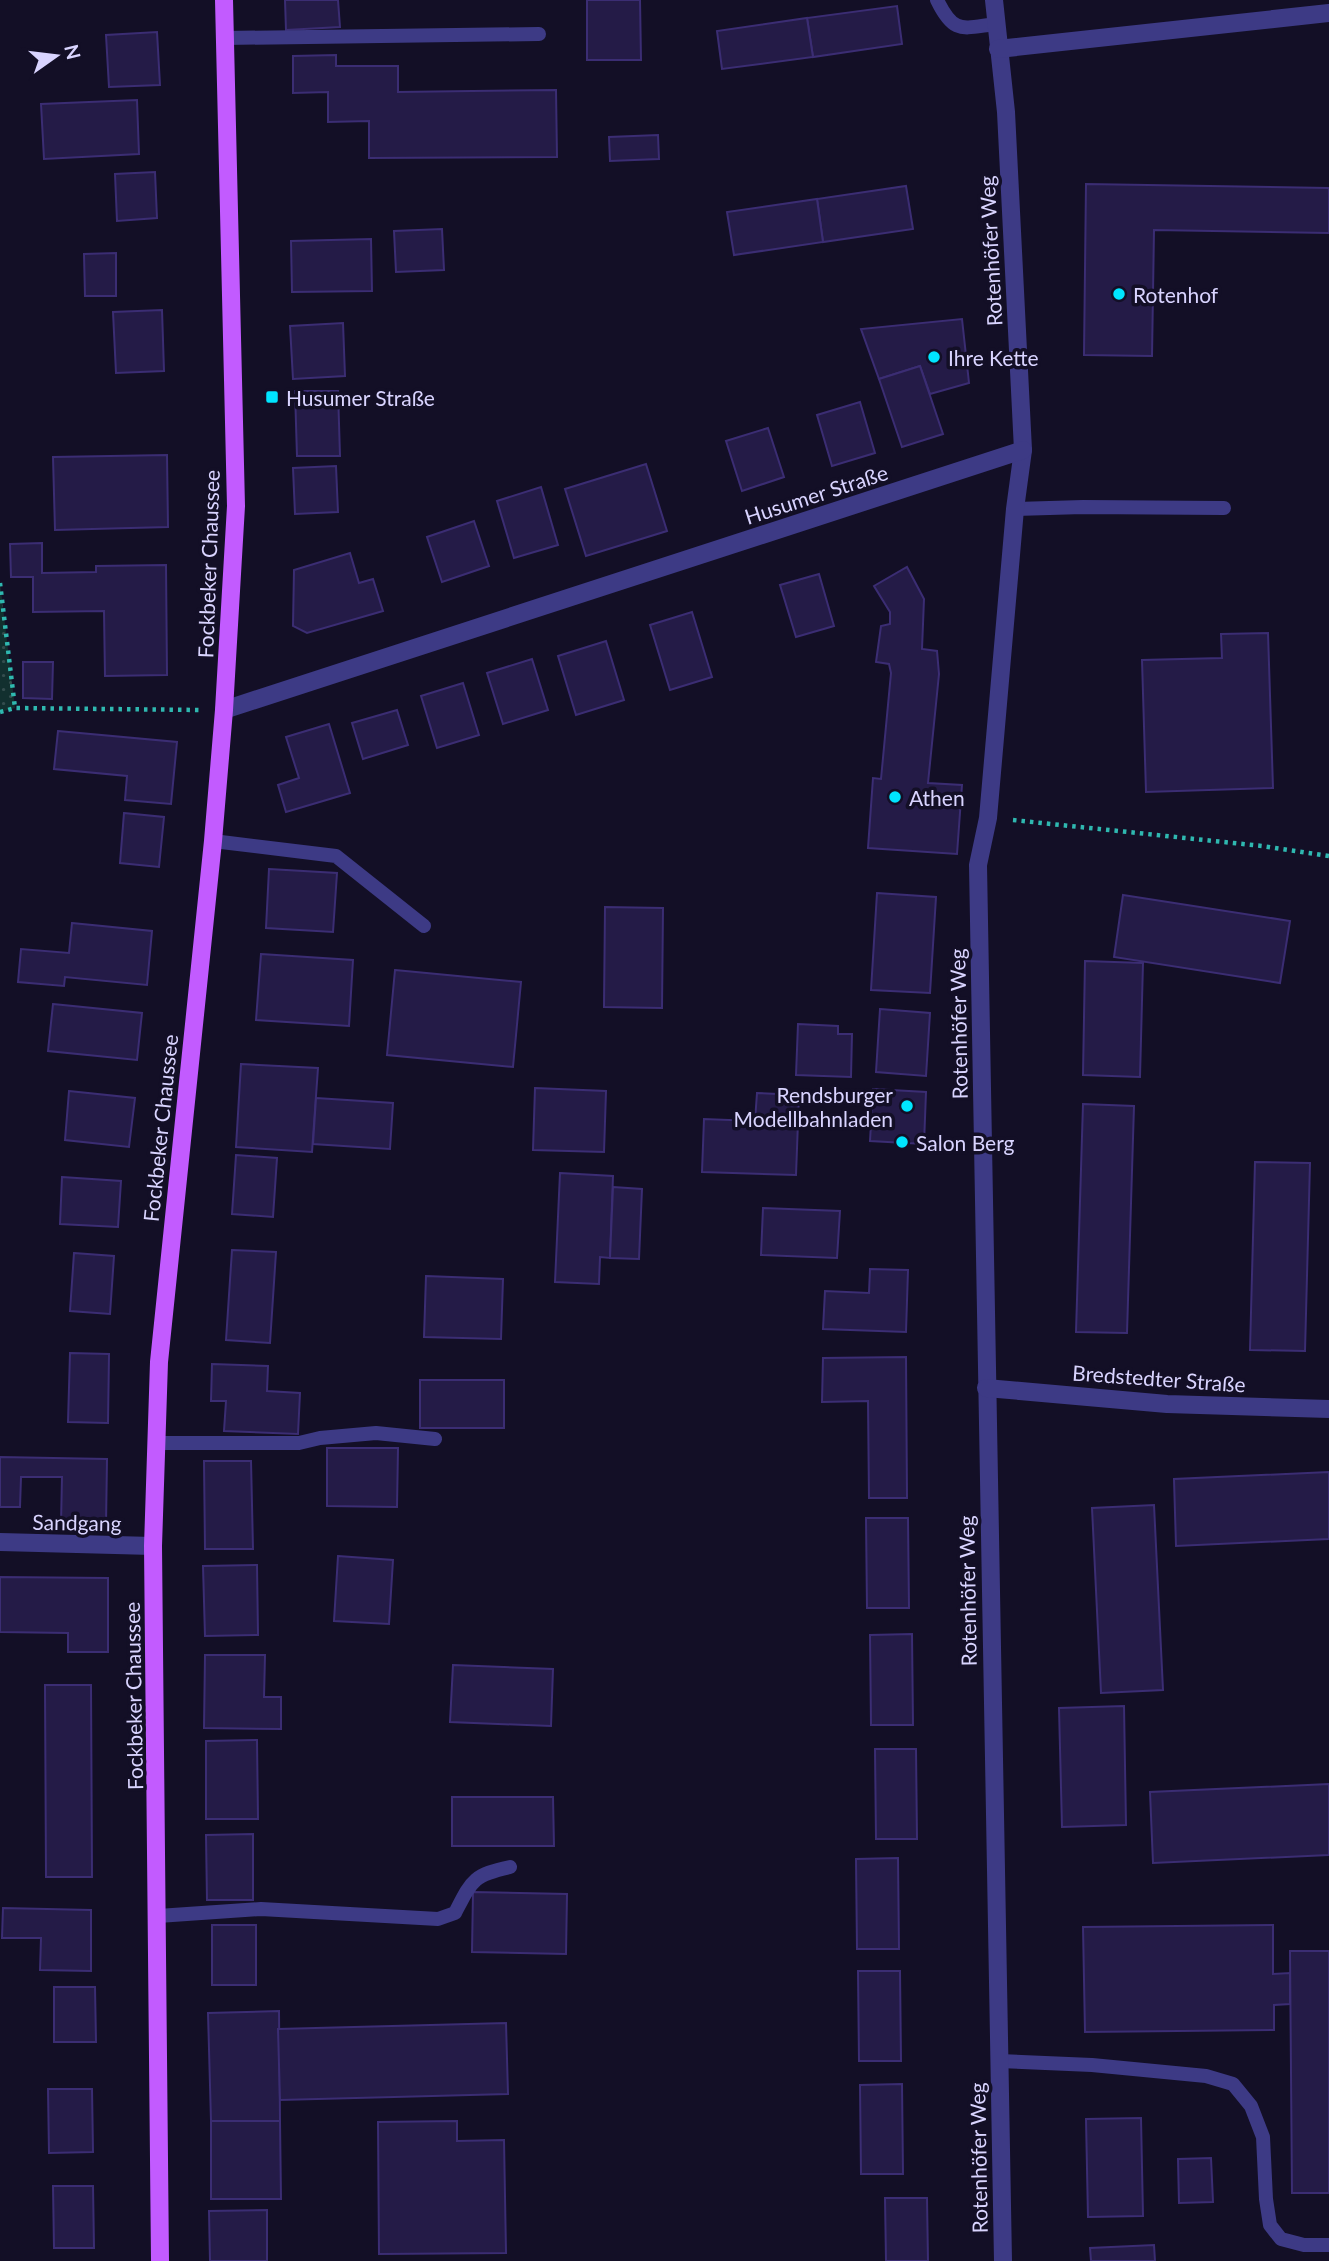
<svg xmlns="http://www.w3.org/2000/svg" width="1329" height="2261" viewBox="0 0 1329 2261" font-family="Lato,sans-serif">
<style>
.grass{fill:url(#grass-dots)}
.building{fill:#241b47;stroke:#3b2d73;stroke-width:2}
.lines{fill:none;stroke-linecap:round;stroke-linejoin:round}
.path{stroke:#2fb8b0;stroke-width:4.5;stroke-dasharray:3.5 5;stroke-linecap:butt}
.service{stroke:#3d3a85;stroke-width:14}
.minor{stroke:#3d3a85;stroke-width:18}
.primary{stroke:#c25bff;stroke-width:18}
.poi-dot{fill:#00e5ff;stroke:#130f26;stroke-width:2.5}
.labels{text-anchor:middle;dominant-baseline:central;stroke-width:7;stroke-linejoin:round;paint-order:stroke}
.street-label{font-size:21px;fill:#d9d4ff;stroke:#130f26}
.poi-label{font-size:21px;fill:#d9d4ff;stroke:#130f26;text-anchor:start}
</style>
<defs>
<pattern id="grass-dots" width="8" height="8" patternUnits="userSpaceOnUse" patternTransform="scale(1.75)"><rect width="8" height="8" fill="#12302f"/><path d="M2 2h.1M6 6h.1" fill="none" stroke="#344d4e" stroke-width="1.8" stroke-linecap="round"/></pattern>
</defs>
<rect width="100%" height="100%" fill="#130f26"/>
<polygon class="grass" points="0,583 15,708 0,712"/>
<g class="building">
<polygon points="285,0 338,0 340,27 286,30"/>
<polygon points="587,0 640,0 641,60 587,60"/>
<polygon points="897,6 902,44 813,57 807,18"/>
<polygon points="807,18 813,57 722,69 717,31"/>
<polygon points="157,32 160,85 109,87 106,35"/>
<polygon points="336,55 336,66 398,66 398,92 556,90 557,157 369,158 369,121 328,122 328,92 293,93 293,56"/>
<polygon points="137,100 139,154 44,159 41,104"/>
<polygon points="658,135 659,159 610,161 609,137"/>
<polygon points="155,172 157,218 117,221 115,174"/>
<polygon points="1086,184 1329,188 1329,233 1154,230 1152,356 1084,355"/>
<polygon points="906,186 913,229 823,242 817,199"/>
<polygon points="817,199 823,242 734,255 727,212"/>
<polygon points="442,229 444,270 396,272 394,231"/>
<polygon points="371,239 372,291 292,292 291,241"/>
<polygon points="116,253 116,296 85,296 84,254"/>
<polygon points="162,310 164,371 116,373 113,312"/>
<polygon points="962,319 969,383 930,394 920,366 879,379 861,329"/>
<polygon points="343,323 345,376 293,379 290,326"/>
<polygon points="920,366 943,434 902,447 879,379"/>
<polygon points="295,391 338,391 340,456 297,456"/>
<polygon points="860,402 875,453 832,466 817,415"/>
<polygon points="768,428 784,477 742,491 726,441"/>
<polygon points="167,455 168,527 55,530 53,457"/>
<polygon points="646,464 667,531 586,556 565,489"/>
<polygon points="336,466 338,512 295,514 293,468"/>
<polygon points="541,487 558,545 514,558 497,501"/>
<polygon points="474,521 489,566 442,582 427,537"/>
<polygon points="42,543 42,573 96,572 96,566 166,565 167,675 105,676 104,611 33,612 33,577 11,577 10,544"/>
<polygon points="350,553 359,583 373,579 383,611 307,633 293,626 294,570"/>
<polygon points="907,567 924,599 922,649 937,651 939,674 928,783 962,785 957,854 868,848 873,778 881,779 891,673 889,664 876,662 881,626 890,624 890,612 874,586"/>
<polygon points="819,574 834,626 796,637 780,585"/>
<polygon points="692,612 712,677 670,690 650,625"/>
<polygon points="1268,633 1273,788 1146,792 1142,660 1222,658 1221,634"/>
<polygon points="606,641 624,700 576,715 558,656"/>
<polygon points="532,659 548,710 503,724 487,673"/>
<polygon points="23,662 53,662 52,699 23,698"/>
<polygon points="463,683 479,735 437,748 421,696"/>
<polygon points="397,710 408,745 363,759 352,723"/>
<polygon points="329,724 350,793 286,812 278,785 299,778 286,737"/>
<polygon points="58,731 177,742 171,804 125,800 127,776 54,769"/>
<polygon points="124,813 164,817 159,867 120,863"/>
<polygon points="269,869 337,873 333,932 266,928"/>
<polygon points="877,893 936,897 930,993 871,990"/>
<polygon points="1123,895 1290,921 1280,983 1114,957"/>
<polygon points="605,907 663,908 662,1008 604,1007"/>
<polygon points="72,923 152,931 147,985 65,977 64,986 18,982 21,949 69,953"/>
<polygon points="261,954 353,960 349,1026 256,1020"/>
<polygon points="1085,961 1143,963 1140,1077 1083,1075"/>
<polygon points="395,970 521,982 513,1067 387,1055"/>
<polygon points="53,1004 142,1013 137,1060 48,1051"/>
<polygon points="880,1009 930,1013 926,1076 876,1072"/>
<polygon points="798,1024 838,1026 838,1034 852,1034 851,1077 796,1075"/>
<polygon points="241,1064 318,1068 312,1152 236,1147"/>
<polygon points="535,1088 606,1091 604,1152 533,1150"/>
<polygon points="873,1089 926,1092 924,1144 870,1141"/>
<polygon points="69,1091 135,1098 129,1147 65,1140"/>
<polygon points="757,1093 799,1095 796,1175 702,1172 704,1119 755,1121"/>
<polygon points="316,1098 393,1103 390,1149 313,1144"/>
<polygon points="1083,1104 1134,1106 1127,1333 1076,1332"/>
<polygon points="236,1155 277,1158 273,1217 232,1214"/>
<polygon points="1255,1162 1310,1163 1305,1351 1250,1350"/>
<polygon points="560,1173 613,1176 610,1258 600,1257 599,1284 555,1282"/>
<polygon points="62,1177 121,1181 118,1227 60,1224"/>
<polygon points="613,1187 642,1189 639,1259 610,1258"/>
<polygon points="763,1208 840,1211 837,1258 761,1255"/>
<polygon points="232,1250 276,1252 270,1343 226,1340"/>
<polygon points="74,1253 114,1256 110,1314 70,1311"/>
<polygon points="870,1269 908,1270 906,1332 823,1329 825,1291 869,1293"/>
<polygon points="426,1276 503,1279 501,1339 424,1337"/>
<polygon points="70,1353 109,1354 108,1423 68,1422"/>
<polygon points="906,1357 907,1498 869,1498 868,1401 822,1402 823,1358"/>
<polygon points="212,1364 268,1366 267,1391 300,1393 298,1434 224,1431 226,1401 211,1401"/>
<rect x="420" y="1380" width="84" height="48"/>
<polygon points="327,1448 398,1448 397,1507 327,1506"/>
<polygon points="0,1457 107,1459 106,1525 61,1524 62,1477 21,1477 20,1507 0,1507"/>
<polygon points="204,1461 251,1461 253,1549 205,1549"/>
<polygon points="1329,1472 1329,1539 1176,1546 1174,1479"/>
<polygon points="1154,1505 1163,1690 1101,1693 1092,1508"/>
<polygon points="866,1518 908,1518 909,1608 867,1608"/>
<polygon points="338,1556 393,1560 389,1624 334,1621"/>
<polygon points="257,1565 258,1635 205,1636 203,1566"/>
<polygon points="0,1577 108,1578 108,1652 68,1652 68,1633 0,1632"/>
<polygon points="912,1634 913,1725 871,1725 870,1635"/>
<polygon points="205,1655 265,1655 264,1697 281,1697 281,1729 204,1728"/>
<polygon points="453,1665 553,1669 551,1726 450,1722"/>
<polygon points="45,1685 91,1685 92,1877 46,1877"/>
<polygon points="1124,1706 1126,1825 1062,1827 1059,1708"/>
<polygon points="257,1740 258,1819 206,1819 206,1741"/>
<polygon points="875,1749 916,1749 917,1839 876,1839"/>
<polygon points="1329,1784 1329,1855 1153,1863 1150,1792"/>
<polygon points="452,1797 553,1797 554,1846 452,1846"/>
<polygon points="253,1834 253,1900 207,1900 206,1835"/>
<polygon points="898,1858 899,1949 857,1949 856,1859"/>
<polygon points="473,1892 567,1894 566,1954 472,1952"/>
<polygon points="3,1908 91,1910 91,1971 40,1970 41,1938 2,1938"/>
<rect x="212" y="1925" width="44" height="60"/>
<polygon points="1273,1925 1273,1974 1290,1973 1290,2004 1274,2005 1274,2030 1085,2032 1083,1927"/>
<polygon points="1290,1951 1329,1951 1329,2193 1292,2193"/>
<polygon points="858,1971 900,1971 901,2061 859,2061"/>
<polygon points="54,1987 95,1987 96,2042 54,2042"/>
<polygon points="279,2011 280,2121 211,2121 208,2013"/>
<polygon points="506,2023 508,2094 280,2100 278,2029"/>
<polygon points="902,2084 903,2174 861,2174 860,2085"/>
<polygon points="48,2089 92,2089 93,2152 49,2153"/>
<polygon points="1141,2118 1143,2216 1088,2217 1086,2119"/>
<polygon points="211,2121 280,2121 281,2199 211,2199"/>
<polygon points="457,2121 457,2141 504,2140 506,2253 379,2254 378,2122"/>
<polygon points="1211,2158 1213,2202 1179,2203 1178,2159"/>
<polygon points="53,2186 93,2186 94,2248 54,2248"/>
<polygon points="885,2198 927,2198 928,2261 886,2261"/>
<polygon points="267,2210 267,2261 210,2261 209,2211"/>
<polygon points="1154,2245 1155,2261 1091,2261 1090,2248"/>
</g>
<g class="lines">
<g class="path">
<polyline points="0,583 15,708"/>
<polyline points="0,712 15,708 199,710"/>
<polyline points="1013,820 1262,846 1329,856"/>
</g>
<g class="service">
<path d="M 937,0 C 954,35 962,28 996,24"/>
<polyline points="225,38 539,34"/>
<polyline points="1015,509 1083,507 1224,508"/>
<polyline points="213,841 336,856 424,926"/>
<polyline points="157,1443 299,1443 320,1438 376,1433 435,1439"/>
<path d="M 158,1916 L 261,1909 L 438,1919 L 455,1913 C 472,1880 473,1875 510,1867"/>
<polyline points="999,2061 1092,2065 1206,2076 1233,2084 1251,2106 1263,2137 1266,2199 1270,2225 1281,2239 1304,2245 1329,2245"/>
</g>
<g class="minor">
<polyline points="994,0 1006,112 1023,450 1015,509 988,818 978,865 1003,2261"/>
<polyline points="998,49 1329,13"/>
<polyline points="224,710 1023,450"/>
<polyline points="986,1388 1167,1404 1329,1409"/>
<polyline points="0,1542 153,1546"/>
</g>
<polyline class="primary" points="160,2261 153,1546 159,1362 213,841 224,710 236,506 224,0"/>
</g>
<g class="poi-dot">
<circle cx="1119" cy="294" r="7"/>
<circle cx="934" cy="357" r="7"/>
<rect x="265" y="390" width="14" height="14" rx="3.5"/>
<circle cx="895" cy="797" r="7"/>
<circle cx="907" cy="1106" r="7"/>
<circle cx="902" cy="1142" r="7"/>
</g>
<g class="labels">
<g class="street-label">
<text transform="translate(990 251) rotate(-93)">Rotenhöfer Weg</text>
<text transform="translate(816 494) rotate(-18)">Husumer Straße</text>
<text transform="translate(208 564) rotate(-88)">Fockbeker Chaussee</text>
<text transform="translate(958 1024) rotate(-91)">Rotenhöfer Weg</text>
<text transform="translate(160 1128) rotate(-84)">Fockbeker Chaussee</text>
<text transform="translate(1159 1378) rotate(4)">Bredstedter Straße</text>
<text transform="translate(77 1522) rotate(1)">Sandgang</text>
<text transform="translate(967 1591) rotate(-91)">Rotenhöfer Weg</text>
<text transform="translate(133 1696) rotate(-91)">Fockbeker Chaussee</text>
<text transform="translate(978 2158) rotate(-91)">Rotenhöfer Weg</text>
</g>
<g class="poi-label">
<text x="1133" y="294">Rotenhof</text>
<text x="948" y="357">Ihre Kette</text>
<text x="286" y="397">Husumer Straße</text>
<text x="909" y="797">Athen</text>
<text x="893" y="1094" text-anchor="end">Rendsburger<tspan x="893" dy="24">Modellbahnladen</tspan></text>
<text x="916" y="1142">Salon Berg</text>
</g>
</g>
<g transform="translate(56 56) rotate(76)" stroke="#130f26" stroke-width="5" paint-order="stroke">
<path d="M0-5L12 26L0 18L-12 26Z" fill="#d9d4ff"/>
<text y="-10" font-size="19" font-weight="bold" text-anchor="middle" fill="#d9d4ff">N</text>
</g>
</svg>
